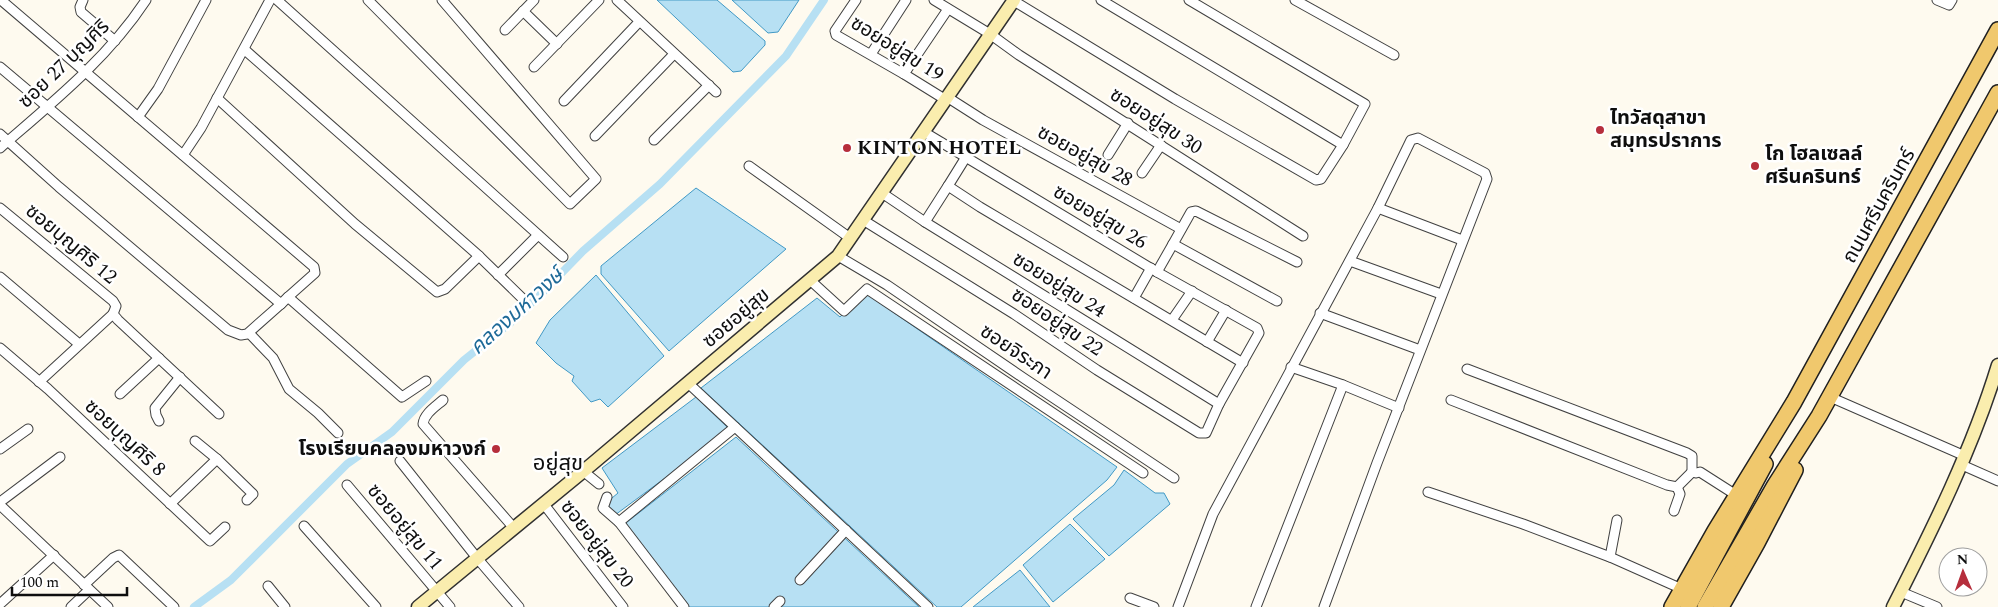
<svg xmlns="http://www.w3.org/2000/svg" width="1998" height="607" viewBox="0 0 1998 607" font-family="Spectral,'Noto Sans Thai',serif">
<style>
.water{fill:#b7e0f3;stroke:#4299c5}
.lines{fill:none;stroke-linecap:round;stroke-linejoin:round}
.canal{stroke:#b7e0f3;stroke-width:8}
.street-casing{stroke:#414141;stroke-width:11}
.secondary-casing{stroke:#303030;stroke-width:15}
.primary-casing{stroke:#1f1f1f;stroke-width:18}
.street{stroke:#fff;stroke-width:9}
.secondary{stroke:#faedae;stroke-width:12}
.primary{stroke:#f0c86d;stroke-width:15}
.poi-dot{fill:#b62e3c;stroke:#fff;stroke-width:2}
.labels{text-anchor:middle;dominant-baseline:central;stroke-width:5;stroke-linejoin:round;paint-order:stroke}
.street-label{font-size:20px;fill:#0e0e0e;stroke:#fff}
.poi-label{font-size:20px;font-weight:bold;fill:#0e0e0e;stroke:#fff;text-anchor:start}
.water-label{font-size:21px;font-style:italic;fill:#1e6a98;stroke:#fff}
.quarter-label{font-size:22px;fill:#0e0e0e;stroke:#fff}
</style>
<rect width="100%" height="100%" fill="#fefaef"/>
<g class="water">
<polygon points="657,0 717,0 765,41 765,45 741,71 733,72"/>
<polygon points="732,0 799,0 778,32 768,33"/>
<polygon points="696,188 786,249 669,351 601,274 601,266"/>
<polygon points="596,275 664,356 608,407 600,399 591,402 572,381 574,376 556,363 536,343 550,320"/>
<polygon points="864,292 1117,467 1107,480 961,607 937,607 701,388 817,298 840,317"/>
<polygon points="696,397 727,427 726,433 615,515 606,503 618,493 602,468"/>
<polygon points="736,437 919,607 684,607 622,526"/>
<polygon points="1124,470 1155,493 1164,493 1170,504 1109,556 1073,519 1114,485"/>
<polygon points="1070,524 1105,559 1053,602 1023,565"/>
<polygon points="1020,570 1050,607 973,607"/>
</g>
<g class="lines">
<polyline class="canal" points="194,607 231,580 347,464 392,432 464,360 509,324 547,288 583,251 660,184 786,56 824,0"/>
<defs>
<g id="street">
<polyline points="1,0 314,267 315,273 288,297"/>
<polyline points="83,0 80,7 81,12 115,41"/>
<polyline points="277,0 563,257"/>
<polyline points="368,0 570,204 596,179 442,0"/>
<polyline points="617,0 716,92"/>
<polyline points="856,0 835,31 836,35 904,74 946,100"/>
<polyline points="934,0 990,34 1019,55 1303,236"/>
<polyline points="1101,0 1343,145"/>
<polyline points="1295,0 1394,55"/>
<polyline points="1937,0 1949,5 1952,0"/>
<polyline points="1014,1 1175,99 1316,180 1321,179 1343,145 1365,104 1189,0"/>
<polyline points="523,11 557,44"/>
<polyline points="505,30 534,0"/>
<polyline points="245,50 479,256 523,299"/>
<polyline points="871,54 906,0"/>
<polyline points="0,67 281,304 288,297 402,397 426,381"/>
<polyline points="534,67 599,0"/>
<polyline points="904,74 948,9"/>
<polyline points="947,97 983,120 1181,229"/>
<polyline points="217,98 355,224 437,292 445,289 479,256"/>
<polyline points="564,101 639,22"/>
<polyline points="138,117 158,89 206,0"/>
<polyline points="0,134 59,187 228,330 241,335 247,334 281,304"/>
<polyline points="595,136 674,54"/>
<polyline points="654,140 709,85"/>
<path d="M 0,148 C 52,103 108,58 146,0"/>
<polyline points="183,155 201,128 270,0"/>
<polyline points="1108,155 1128,123"/>
<polyline points="966,157 948,186 980,207 1243,363"/>
<polyline points="749,166 850,238"/>
<polyline points="1142,173 1161,145"/>
<polyline points="882,193 925,222 1219,404"/>
<polyline points="0,208 113,301 116,306 113,314 118,320 219,414"/>
<polyline points="1378,208 1462,240"/>
<polyline points="863,220 1014,314 1097,370 1199,433 1206,433 1219,404 1259,333 1257,328 1157,272 924,132"/>
<polyline points="925,222 948,186"/>
<polyline points="838,256 887,285 1025,379 1174,478"/>
<polyline points="1350,261 1441,294"/>
<polyline points="1157,272 1173,244"/>
<polyline points="498,275 538,235"/>
<polyline points="0,277 79,344"/>
<polyline points="810,280 844,311 867,289 1143,473"/>
<polyline points="1134,298 1151,268"/>
<polyline points="1277,301 1173,244 1191,212 1196,211 1297,262"/>
<polyline points="1320,313 1420,350"/>
<polyline points="1172,320 1192,291"/>
<polyline points="249,333 273,358 289,389 318,413 338,433"/>
<polyline points="1207,342 1226,310"/>
<polyline points="0,348 48,389 210,541 225,527"/>
<polyline points="1467,369 1687,453 1692,456 1692,472"/>
<polyline points="39,382 113,314"/>
<polyline points="688,383 928,607"/>
<polyline points="1343,385 1399,408"/>
<polyline points="120,394 159,358"/>
<polyline points="1830,397 1965,456"/>
<path d="M 443,400 C 435,407 424,414 423,424 L 513,527"/>
<polyline points="1451,400 1667,485 1677,487 1692,472 1696,473 1700,472 1736,495"/>
<polyline points="159,421 156,415 155,408 180,377"/>
<polyline points="195,441 217,459"/>
<polyline points="0,449 28,429"/>
<polyline points="400,461 477,558 519,607"/>
<polyline points="1962,465 1998,481"/>
<polyline points="583,471 599,484"/>
<polyline points="347,485 450,607"/>
<polyline points="1428,492 1523,524 1610,557 1682,589"/>
<polyline points="607,497 603,508 619,522"/>
<polyline points="0,502 60,457"/>
<polyline points="543,503 623,607"/>
<polyline points="170,504 217,459 253,494 247,500"/>
<polyline points="0,505 108,607"/>
<polyline points="1674,511 1680,494 1677,487"/>
<polyline points="304,526 376,607"/>
<polyline points="1610,557 1617,520"/>
<polyline points="800,580 846,530"/>
<polyline points="84,585 113,558 119,555 174,607"/>
<polyline points="268,586 285,607"/>
<polyline points="1901,592 1937,607"/>
<polyline points="1130,598 1154,607"/>
<polyline points="0,604 54,555"/>
<polyline points="71,607 89,590"/>
<polyline points="684,607 619,522 735,427"/>
<polyline points="774,607 780,601"/>
<polyline points="1178,607 1213,514 1378,208 1411,140 1418,138 1485,173 1487,179 1377,463 1324,607"/>
<polyline points="1256,607 1343,385 1291,367"/>
</g>
<g id="secondary">
<polyline points="418,607 592,464 838,256 1014,0"/>
<path d="M 1893,607 C 1933,528 1972,450 1998,365"/>
</g>
<g id="primary">
<polyline points="1672,607 1715,531 1794,402 1998,30"/>
<polyline points="1688,607 1765,464"/>
<polyline points="1705,607 1775,485 1819,416 1998,93"/>
<polyline points="1721,607 1757,543 1795,470"/>
</g>
</defs>
<use href="#street" class="street-casing"/>
<use href="#secondary" class="secondary-casing"/>
<use href="#primary" class="primary-casing"/>
<use href="#street" class="street"/>
<use href="#secondary" class="secondary"/>
<use href="#primary" class="primary"/>
</g>
<g class="poi-dot">
<circle cx="1600" cy="130" r="5"/>
<circle cx="847" cy="148" r="5"/>
<circle cx="1755" cy="166" r="5"/>
<circle cx="496" cy="449" r="5"/>
</g>
<g class="labels">
<g class="street-label">
<text transform="translate(897 49) rotate(32)">ซอยอยู่สุข 19</text>
<text transform="translate(64 64) rotate(-44)">ซอย 27 บุญศิริ</text>
<text transform="translate(1156 121) rotate(33)">ซอยอยู่สุข 30</text>
<text transform="translate(1085 156) rotate(29)">ซอยอยู่สุข 28</text>
<text transform="translate(1879 206) rotate(-61)">ถนนศรีนครินทร์</text>
<text transform="translate(1100 217) rotate(31)">ซอยอยู่สุข 26</text>
<text transform="translate(71 244) rotate(40)">ซอยบุญศิริ 12</text>
<text transform="translate(1059 285) rotate(32)">ซอยอยู่สุข 24</text>
<text transform="translate(736 318) rotate(-40)">ซอยอยู่สุข</text>
<text transform="translate(1057 322) rotate(34)">ซอยอยู่สุข 22</text>
<text transform="translate(1016 352) rotate(34)">ซอยจิระภา</text>
<text transform="translate(125 438) rotate(43)">ซอยบุญศิริ 8</text>
<text transform="translate(405 527) rotate(50)">ซอยอยู่สุข 11</text>
<text transform="translate(597 544) rotate(52)">ซอยอยู่สุข 20</text>
</g>
<g class="poi-label">
<text x="1610" y="118">ไทวัสดุสาขา<tspan x="1610" dy="23">สมุทรปราการ</tspan></text>
<text x="857" y="148">KINTON HOTEL</text>
<text x="1765" y="154">โก โฮลเซลล์<tspan x="1765" dy="23">ศรีนครินทร์</tspan></text>
<text x="486" y="449" text-anchor="end">โรงเรียนคลองมหาวงก์</text>
</g>
<g class="water-label">
<text transform="translate(517 312) rotate(-42)">คลองมหาวงษ์</text>
</g>
<g class="quarter-label">
<text x="558" y="463">อยู่สุข</text>
</g>
</g>
<g transform="translate(1963 572) rotate(358)"><circle r="24" fill="#ffffff" stroke="#9f9f9f"/>
<path d="M0-4L9 19L0 12L-9 19Z" fill="#b62e3c"/>
<text y="-8" font-size="14" font-weight="bold" text-anchor="middle" fill="#0e0e0e">N</text>
</g>
<path d="M12 587v8h115v-8" fill="none" stroke="#0e0e0e" stroke-width="2.5"/>
<text x="20" y="587" font-size="15" fill="#0e0e0e" stroke="#ffffff" stroke-width="4" paint-order="stroke">100 m</text>
</svg>
